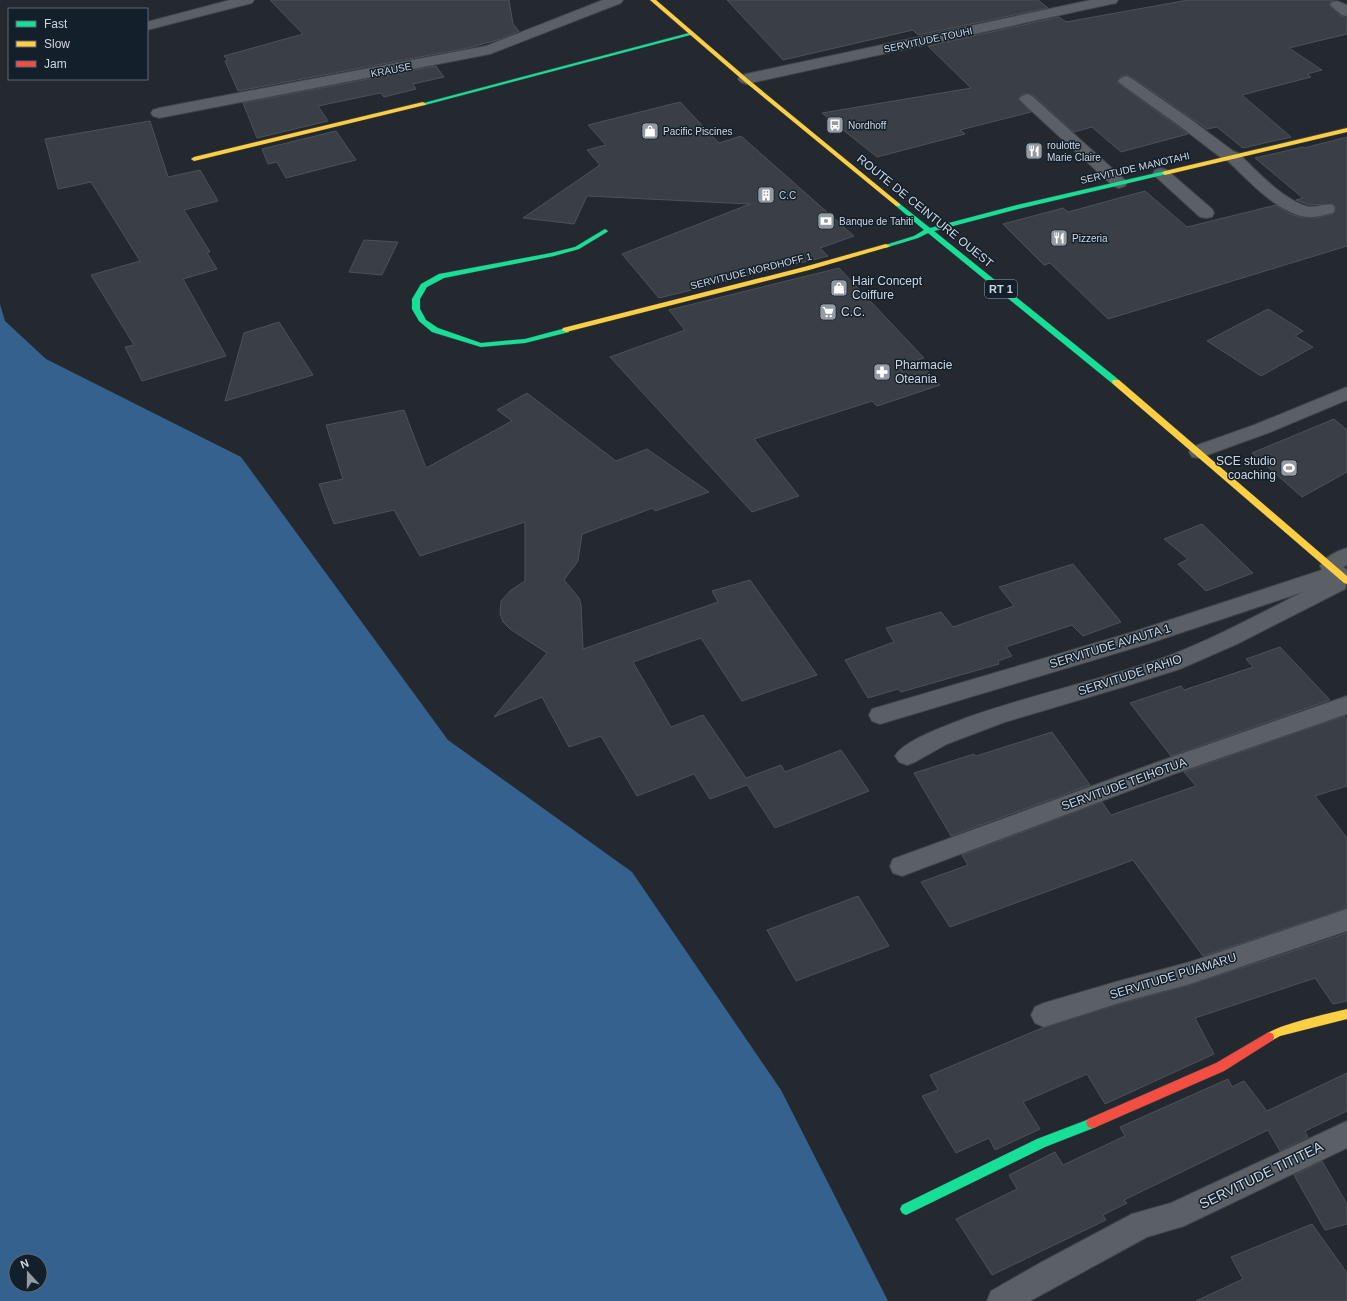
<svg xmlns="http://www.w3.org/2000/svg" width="1347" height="1301" viewBox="0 0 1347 1301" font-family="Helvetica,sans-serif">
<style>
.water{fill:#35618f;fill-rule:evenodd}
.building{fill:#393f44;stroke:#4d5258}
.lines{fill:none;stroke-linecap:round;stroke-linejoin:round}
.street-casing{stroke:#40454b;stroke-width:2}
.fast-casing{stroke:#40454b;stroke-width:1}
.slow-casing{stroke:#40454b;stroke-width:1}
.jam-casing{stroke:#40454b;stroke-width:1}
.street{fill:#5b6066;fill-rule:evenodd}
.fast{fill:#16e098;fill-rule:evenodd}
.slow{fill:#ffcf43;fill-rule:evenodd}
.jam{fill:#f24e42;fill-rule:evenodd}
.labels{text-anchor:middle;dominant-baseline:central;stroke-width:3;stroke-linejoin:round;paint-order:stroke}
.far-street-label{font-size:10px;fill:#d0d7e0;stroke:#131f2b}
.far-poi-label{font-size:10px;fill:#d0d7e0;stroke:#131f2b;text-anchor:start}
.shield{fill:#131f2b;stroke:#97a0aa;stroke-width:1}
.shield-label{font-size:11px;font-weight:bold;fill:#d0d7e0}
.street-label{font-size:12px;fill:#d0d7e0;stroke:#131f2b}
.poi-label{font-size:12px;fill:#d0d7e0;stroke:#131f2b;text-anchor:start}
.near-street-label{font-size:14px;fill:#d0d7e0;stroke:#131f2b}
</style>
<rect width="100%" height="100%" fill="#23292f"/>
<path class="water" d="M 0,304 L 5,321 L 46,359 L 241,457 L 448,740 L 632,872 L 781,1090 L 888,1301 L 0,1301 ZM 16,1261 L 40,1261 L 40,1285 L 16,1285 Z"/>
<g class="building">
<polygon points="270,0 509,0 513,24 519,31 501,39 468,48 238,91 225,61 228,60 224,56 303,34"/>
<polygon points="727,0 1038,0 1048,8 918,35 913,30 783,60"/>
<polygon points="1188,0 1334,0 1331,1 1329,5 1341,16 1347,17 1347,34 1289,48 1322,70 1307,74 1311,77 1242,95 1291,137 1243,148 1217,127 1207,129 1132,77 1127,75 1120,77 1117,82 1188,134 1121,152 1092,127 1074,132 1033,95 1026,93 1021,95 1018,99 1031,112 960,130 965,134 877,157 822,113 971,88 928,46 1059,17 1066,22"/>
<polygon points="436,66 444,77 413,84 416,89 384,97 380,93 318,106 328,121 257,138 243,103"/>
<polygon points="680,102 719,143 741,136 854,236 820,248 828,256 659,298 622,254 750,204 587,196 574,224 523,218 600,165 587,150 606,145 588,125"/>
<polygon points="150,121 168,177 200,170 218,201 184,210 210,252 207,253 217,269 183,279 226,356 142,381 125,347 134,345 91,275 140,261 91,182 58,189 45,139"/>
<polygon points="336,131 356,160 286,178 277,162 268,164 262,149"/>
<polygon points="1347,137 1347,246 1108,319 1050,263 1044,265 1003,224 1063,208 1068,212 1145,191 1187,227 1276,205 1288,213 1300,217 1315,218 1333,214 1336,208 1333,204 1310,205 1296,200 1303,198 1255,158 1303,147 1304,148"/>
<polygon points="364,240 398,242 382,275 349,272"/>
<polygon points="839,268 924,358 918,360 940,385 877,406 872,401 754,439 799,496 752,512 610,357 685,330 669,310"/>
<polygon points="1268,309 1303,331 1295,336 1313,347 1261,376 1207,341"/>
<polygon points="279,322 313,375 225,401 244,333"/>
<polygon points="527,393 616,461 647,449 709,492 655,511 653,508 582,534 578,561 564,580 579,598 581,605 583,649 718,602 712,591 750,580 817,675 742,701 701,638 633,662 671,727 703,715 746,778 781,765 785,772 841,750 869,791 775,828 747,785 710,799 694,774 637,796 601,736 569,747 542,697 494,717 547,653 510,629 503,622 500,614 501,601 511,590 525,581 525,522 420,556 394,510 334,524 319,484 343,479 326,425 404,410 426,468 512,421 497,410"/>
<polygon points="1334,419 1347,430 1347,472 1302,497 1252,453"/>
<polygon points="1202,524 1253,573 1206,591 1178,564 1188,559 1164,539"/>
<polygon points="1073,564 1121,622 1083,636 1072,625 1006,647 1012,656 998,661 999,664 901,692 898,689 868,698 845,660 894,642 886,628 941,612 953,627 1014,606 999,587"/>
<polygon points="1280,647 1330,700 1171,756 1130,703 1181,686 1184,690 1253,667 1246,659"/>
<polygon points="1344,716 1347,719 1347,786 1315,796 1347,838 1347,908 1203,956 1133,860 950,927 921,882 968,865 962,855 1102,802 1111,815 1196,786 1184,772"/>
<polygon points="1052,732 1090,785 951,836 914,773 974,754 976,756"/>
<polygon points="858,896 889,946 796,981 767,930"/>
<polygon points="1347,933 1347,1001 1333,1004 1315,978 1195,1018 1214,1054 1105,1104 1087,1074 1023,1102 1040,1129 995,1150 989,1138 956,1153 922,1096 938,1090 930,1075 1042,1028 1119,1004 1190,985"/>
<polygon points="1347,1073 1347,1111 1305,1131 1308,1137 1280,1151 1268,1130 1124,1200 1127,1203 1103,1215 1106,1220 992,1275 956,1219 1017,1189 1009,1175 1055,1152 1063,1165 1125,1136 1120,1127 1228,1079 1232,1087 1244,1081 1267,1111"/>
<polygon points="1322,1161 1347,1204 1347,1224 1325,1230 1294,1175"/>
<polygon points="1312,1224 1347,1273 1347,1301 1196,1301 1243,1279 1231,1257"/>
</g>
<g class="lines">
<defs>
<g id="street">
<polygon points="230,0 254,0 252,3 147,30 147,22"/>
<polygon points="603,0 623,0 621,3 490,54 159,118 153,116 151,113 153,110 159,108 486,46"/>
<polygon points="1091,0 1118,0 1116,3 1111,4 746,84 741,82 738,79 741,76 746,74"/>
<polygon points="1337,1 1347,5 1347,16 1342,15 1330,5 1332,2"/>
<path d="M 1126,76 L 1131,78 L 1193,121 L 1233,151 L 1238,153 C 1256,170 1281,198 1306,206 C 1315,209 1324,203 1333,205 L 1335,209 L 1333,213 C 1326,214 1319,217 1312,217 C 1282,218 1249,181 1228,161 L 1224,160 L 1181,127 L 1121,84 L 1118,81 L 1121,78 Z"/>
<polygon points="1027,94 1032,96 1125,180 1127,183 1125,186 1119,188 1113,186 1022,102 1019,99 1022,96"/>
<polygon points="1161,168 1167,170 1212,209 1214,213 1212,217 1206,218 1200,217 1155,176 1153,173 1155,170"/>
<polygon points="1347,387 1347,400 1268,433 1199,458 1192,457 1189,452 1192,447 1254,425"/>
<path d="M 1347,548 L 1347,565 L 1343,567 L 1347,570 L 1347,576 L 1345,578 L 1347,581 L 1345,589 L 1237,644 L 1180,669 L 1123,687 L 1005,722 L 947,744 L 915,762 L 907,765 L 899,762 L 895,756 C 904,740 946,726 963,719 C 1029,695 1098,681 1163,658 C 1211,640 1257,615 1303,592 L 1147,644 L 880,724 L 872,721 L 869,715 L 872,709 L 1133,632 L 1322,570 L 1320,566 C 1325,557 1337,551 1347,548 Z"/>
<polygon points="1347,696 1347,714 1171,775 902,876 893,873 890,866 893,859 1155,763"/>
<polygon points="1347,909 1347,931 1190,984 1119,1003 1044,1027 1035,1023 1031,1015 1035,1007 1044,1003 1119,981 1190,962"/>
<polygon points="1347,1121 1347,1148 1184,1226 1147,1237 1030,1301 987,1301 991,1291 1040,1263 1132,1214 1171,1203"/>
</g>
<g id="fast">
<polygon points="689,33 694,34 425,105 420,104"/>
<polygon points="1165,171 1168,173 1167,174 1018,209 934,231 1119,380 1120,382 1119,384 1113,384 928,233 918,238 888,247 886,248 882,246 914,236 924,230 896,206 896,204 900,204 930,228 1017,205"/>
<polygon points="605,229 608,231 607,232 579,249 554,256 444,278 427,287 420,299 420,309 426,320 438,328 481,343 525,339 566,328 569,328 569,332 525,343 481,347 432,332 419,321 412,309 412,299 421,284 439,274 551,253 575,247"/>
<polygon points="1092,1118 1096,1119 1098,1123 1096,1127 1045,1147 910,1213 906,1215 902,1213 900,1209 902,1205 1037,1139"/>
</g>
<g id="slow">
<polygon points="650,0 656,0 749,80 900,204 900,206 896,206 745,82"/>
<polygon points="423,102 426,104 425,105 194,161 191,159 194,157"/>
<polygon points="1347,128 1347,132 1165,175 1162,173 1165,171"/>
<polygon points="886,244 890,246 888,247 809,270 566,332 562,330 563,328 804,267"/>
<polygon points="1113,380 1119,380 1347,576 1347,584 1344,583 1113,384 1112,382"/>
<path d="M 1347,1009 L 1347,1019 L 1280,1036 L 1269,1042 L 1265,1040 L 1264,1037 C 1269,1026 1332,1013 1347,1009 Z"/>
</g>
<polygon id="jam" points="1269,1032 1273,1034 1274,1037 1273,1040 1224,1071 1096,1127 1092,1128 1088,1127 1086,1123 1088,1119 1216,1063"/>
</defs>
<use href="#street" class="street-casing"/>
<use href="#fast" class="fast-casing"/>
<use href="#slow" class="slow-casing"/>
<use href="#jam" class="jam-casing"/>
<use href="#street" class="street"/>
<use href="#fast" class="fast"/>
<use href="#slow" class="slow"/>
<use href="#jam" class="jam"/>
</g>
<defs>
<symbol id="bus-square" viewBox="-11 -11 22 22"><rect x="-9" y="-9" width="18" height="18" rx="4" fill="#939aa2" stroke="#131f2b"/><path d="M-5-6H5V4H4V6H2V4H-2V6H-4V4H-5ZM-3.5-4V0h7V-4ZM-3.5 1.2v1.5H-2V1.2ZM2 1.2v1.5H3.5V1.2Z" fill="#fff"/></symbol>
<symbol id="shop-square" viewBox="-11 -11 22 22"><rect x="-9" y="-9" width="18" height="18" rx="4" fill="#939aa2" stroke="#131f2b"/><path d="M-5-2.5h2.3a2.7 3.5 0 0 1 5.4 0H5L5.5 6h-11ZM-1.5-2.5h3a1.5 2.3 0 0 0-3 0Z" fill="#fff"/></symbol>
<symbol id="restaurant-square" viewBox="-11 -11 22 22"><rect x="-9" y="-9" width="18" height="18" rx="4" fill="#939aa2" stroke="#131f2b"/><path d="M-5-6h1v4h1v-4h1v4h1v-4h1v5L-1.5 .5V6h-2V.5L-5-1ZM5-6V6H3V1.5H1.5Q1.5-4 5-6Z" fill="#fff"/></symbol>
<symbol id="building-square" viewBox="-11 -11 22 22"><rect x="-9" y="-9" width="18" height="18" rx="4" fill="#939aa2" stroke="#131f2b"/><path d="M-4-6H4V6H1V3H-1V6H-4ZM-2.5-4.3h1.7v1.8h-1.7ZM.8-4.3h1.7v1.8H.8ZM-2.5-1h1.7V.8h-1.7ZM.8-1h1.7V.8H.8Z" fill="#fff"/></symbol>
<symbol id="bank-square" viewBox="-11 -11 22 22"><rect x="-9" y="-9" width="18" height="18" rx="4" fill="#939aa2" stroke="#131f2b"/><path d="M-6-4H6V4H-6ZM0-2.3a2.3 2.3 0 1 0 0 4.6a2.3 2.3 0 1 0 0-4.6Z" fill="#fff"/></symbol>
<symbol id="supermarket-square" viewBox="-11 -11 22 22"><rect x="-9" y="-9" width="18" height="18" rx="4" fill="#939aa2" stroke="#131f2b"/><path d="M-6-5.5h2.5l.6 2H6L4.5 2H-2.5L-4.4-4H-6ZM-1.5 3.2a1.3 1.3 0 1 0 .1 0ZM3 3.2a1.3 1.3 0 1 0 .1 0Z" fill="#fff"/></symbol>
<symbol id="pharmacy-square" viewBox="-11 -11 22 22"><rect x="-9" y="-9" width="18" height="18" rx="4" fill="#939aa2" stroke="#131f2b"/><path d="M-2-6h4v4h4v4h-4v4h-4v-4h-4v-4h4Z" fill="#fff"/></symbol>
<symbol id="stadium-square" viewBox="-11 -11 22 22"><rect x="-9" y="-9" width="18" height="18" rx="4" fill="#939aa2" stroke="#131f2b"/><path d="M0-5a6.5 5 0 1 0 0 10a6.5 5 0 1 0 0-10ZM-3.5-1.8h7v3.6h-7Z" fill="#fff"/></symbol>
</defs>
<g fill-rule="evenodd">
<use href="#bus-square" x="825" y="115" width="20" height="20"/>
<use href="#shop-square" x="640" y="121" width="20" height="20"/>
<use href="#restaurant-square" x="1024" y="141" width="20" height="20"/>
<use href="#building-square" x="756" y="185" width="20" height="20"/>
<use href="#bank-square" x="816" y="211" width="20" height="20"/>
<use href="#restaurant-square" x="1049" y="228" width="20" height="20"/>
<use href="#shop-square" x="829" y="278" width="20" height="20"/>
<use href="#supermarket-square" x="818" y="302" width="20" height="20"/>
<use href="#pharmacy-square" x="872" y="362" width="20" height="20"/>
<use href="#stadium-square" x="1279" y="458" width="20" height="20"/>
</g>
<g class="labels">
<g class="far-street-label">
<text transform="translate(928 40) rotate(-12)">SERVITUDE TOUHI</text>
<text transform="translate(391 70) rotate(-11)">KRAUSE</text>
<text transform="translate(1135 168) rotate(-13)">SERVITUDE MANOTAHI</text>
<text transform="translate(751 271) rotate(-14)">SERVITUDE NORDHOFF 1</text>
</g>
<g class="far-poi-label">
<text x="848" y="125">Nordhoff</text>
<text x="663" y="131">Pacific Piscines</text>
<text x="1047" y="145">roulotte<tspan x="1047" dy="12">Marie Claire</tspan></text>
<text x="779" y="195">C.C</text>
<text x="839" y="221">Banque de Tahiti</text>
<text x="1072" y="238">Pizzeria</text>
</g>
<rect class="shield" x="985" y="280" width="32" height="18" rx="3"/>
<g class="shield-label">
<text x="1001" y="289">RT 1</text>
</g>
<g class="street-label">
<text transform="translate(925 211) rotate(39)">ROUTE DE CEINTURE OUEST</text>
<text transform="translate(1110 646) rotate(-17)">SERVITUDE AVAUTA 1</text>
<text transform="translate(1130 675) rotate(-18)">SERVITUDE PAHIO</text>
<text transform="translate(1124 784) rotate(-20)">SERVITUDE TEIHOTUA</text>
<text transform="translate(1173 976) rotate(-17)">SERVITUDE PUAMARU</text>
</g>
<g class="poi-label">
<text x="852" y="281">Hair Concept<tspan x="852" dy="14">Coiffure</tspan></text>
<text x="841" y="312">C.C.</text>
<text x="895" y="365">Pharmacie<tspan x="895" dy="14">Oteania</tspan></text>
<text x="1276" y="461" text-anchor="end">SCE studio<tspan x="1276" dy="14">coaching</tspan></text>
</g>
<g class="near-street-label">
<text transform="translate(1261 1175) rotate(-26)">SERVITUDE TITITEA</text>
</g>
</g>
<rect x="8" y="8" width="140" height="72" fill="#131f2b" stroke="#5f6973"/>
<rect x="16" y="21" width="20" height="6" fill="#16e098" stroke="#5f6973"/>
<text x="44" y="28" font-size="12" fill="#d0d7e0">Fast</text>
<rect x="16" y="41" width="20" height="6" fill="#ffcf43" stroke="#5f6973"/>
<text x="44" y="48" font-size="12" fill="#d0d7e0">Slow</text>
<rect x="16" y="61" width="20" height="6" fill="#f24e42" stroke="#5f6973"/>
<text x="44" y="68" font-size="12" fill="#d0d7e0">Jam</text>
<g transform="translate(28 1273) rotate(339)"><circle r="19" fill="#131f2b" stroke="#5f6973"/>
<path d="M0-3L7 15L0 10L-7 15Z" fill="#939aa2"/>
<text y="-6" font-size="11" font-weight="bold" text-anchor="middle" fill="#d0d7e0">N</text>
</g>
</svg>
